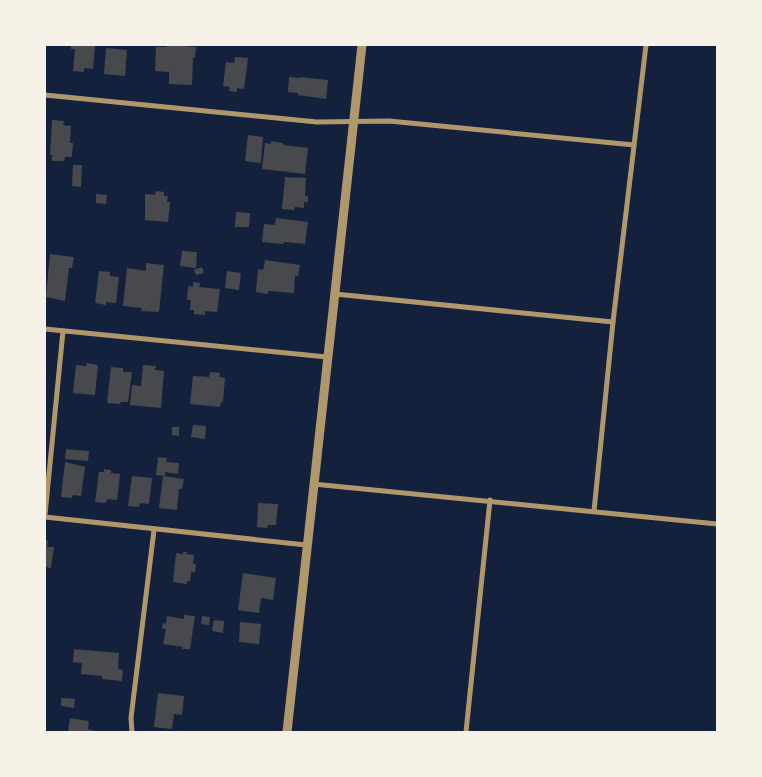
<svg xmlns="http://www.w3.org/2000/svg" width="762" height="777" viewBox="0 0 762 777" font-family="'Public Sans',sans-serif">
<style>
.building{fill:#48494c}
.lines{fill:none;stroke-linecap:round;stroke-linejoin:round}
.minor{stroke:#b1986c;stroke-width:5}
.tertiary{stroke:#b1986c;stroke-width:9}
</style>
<rect width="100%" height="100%" fill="#14213d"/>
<g class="building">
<polygon points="71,45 95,45 93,69 84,68 84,72 73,71 75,49 71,49"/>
<polygon points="167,45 196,47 195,58 193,58 192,85 169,84 169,72 155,71 156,47 167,47"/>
<polygon points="106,48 127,50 125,76 104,74"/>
<polygon points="235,57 248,58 244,89 237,88 237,92 229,91 230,87 223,86 226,62 234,63"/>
<polygon points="289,77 300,78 300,77 328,80 326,99 298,95 298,93 288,92"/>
<polygon points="52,120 64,121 63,125 71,126 70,143 73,143 72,157 65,157 64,161 52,161 52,155 50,155"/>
<polygon points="248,135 263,137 261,163 245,161"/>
<polygon points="271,141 283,143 283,145 308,148 305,174 262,169 265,143 271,144"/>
<polygon points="73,165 82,165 81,187 72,186"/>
<polygon points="285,177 306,178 305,196 308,196 308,202 304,202 304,208 295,207 294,210 282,209"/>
<polygon points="156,191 164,192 164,196 168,196 167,202 170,202 168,222 145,220 145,194 155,195"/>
<polygon points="96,194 107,195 106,204 96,203"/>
<polygon points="236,212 250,213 249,227 235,227"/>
<polygon points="276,218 308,222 305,244 284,242 283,244 262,242 264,224 275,225"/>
<polygon points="182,251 197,252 196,268 180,266"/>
<polygon points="50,254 74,257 72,268 69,268 65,301 46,297"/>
<polygon points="265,260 300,265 298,276 295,276 294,293 268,291 268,294 256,292 258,269 263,270"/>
<polygon points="146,263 164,265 159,312 141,311 142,308 123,306 127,268 146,271"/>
<polygon points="202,267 204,273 196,275 194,270"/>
<polygon points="99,271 110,272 110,276 119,277 116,303 106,302 106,305 95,303"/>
<polygon points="227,271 241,273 239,290 225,288"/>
<polygon points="193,282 200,283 199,287 220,289 217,312 205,311 205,315 194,314 194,310 190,310 191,300 187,300 188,286 193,287"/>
<polygon points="87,363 98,365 95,395 73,393 76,365 86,366"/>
<polygon points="143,365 156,366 155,370 164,371 161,408 130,405 132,385 141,386"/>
<polygon points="111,367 123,368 123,372 132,372 128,402 121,402 120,404 107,403"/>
<polygon points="210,372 220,373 219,377 225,378 223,402 221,402 220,407 190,404 193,376 209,377"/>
<polygon points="193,425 206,426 205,439 191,437"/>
<polygon points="172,427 179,427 179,436 172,435"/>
<polygon points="66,449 89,451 88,461 65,459"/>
<polygon points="158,457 167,458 166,462 179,463 178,474 165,472 165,476 156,475"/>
<polygon points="65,462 85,467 81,496 73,495 72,498 61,497"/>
<polygon points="104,469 111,470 111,473 120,474 117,500 107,499 106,503 95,502 99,472 104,472"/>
<polygon points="132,476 152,478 149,504 140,503 139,507 128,506"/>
<polygon points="163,476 184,479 182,489 179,489 177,510 159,508"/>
<polygon points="258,503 278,504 276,525 268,525 267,528 257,527"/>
<polygon points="45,540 48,541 47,547 54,547 51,568 45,567"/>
<polygon points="183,552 187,552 186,554 194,555 193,564 196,564 195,572 191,572 190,581 187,581 187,584 173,582 176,553 183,554"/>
<polygon points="243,573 276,578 273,600 261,598 259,613 238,610"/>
<polygon points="184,615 195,616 190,649 182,649 183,647 163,644 166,629 162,628 163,623 166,624 167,616 184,619"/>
<polygon points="202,616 210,617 209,625 201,624"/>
<polygon points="214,620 224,621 223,633 212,631"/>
<polygon points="240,622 261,624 259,644 239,642"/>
<polygon points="74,649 119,653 118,669 123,670 122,681 102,679 102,676 81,674 82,663 73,662"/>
<polygon points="158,693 184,696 182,715 174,714 172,729 154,727"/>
<polygon points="61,698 75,699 74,708 61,706"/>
<polygon points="70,718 89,721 88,729 99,732 68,732"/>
</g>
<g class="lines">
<g class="minor">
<polyline points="45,95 317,122 389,121 634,145"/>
<polyline points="335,294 613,322"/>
<polyline points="45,329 327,357"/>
<polyline points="313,484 717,524"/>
<polyline points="594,511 613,322 646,45"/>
<polyline points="45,515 63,331"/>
<polyline points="45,517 306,545"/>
<polyline points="132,732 131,718 154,530"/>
<polyline points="466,732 490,500"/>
</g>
<polyline class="tertiary" points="287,732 362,45"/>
</g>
<rect width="762" height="777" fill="none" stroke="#f6f1e7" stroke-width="92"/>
</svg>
